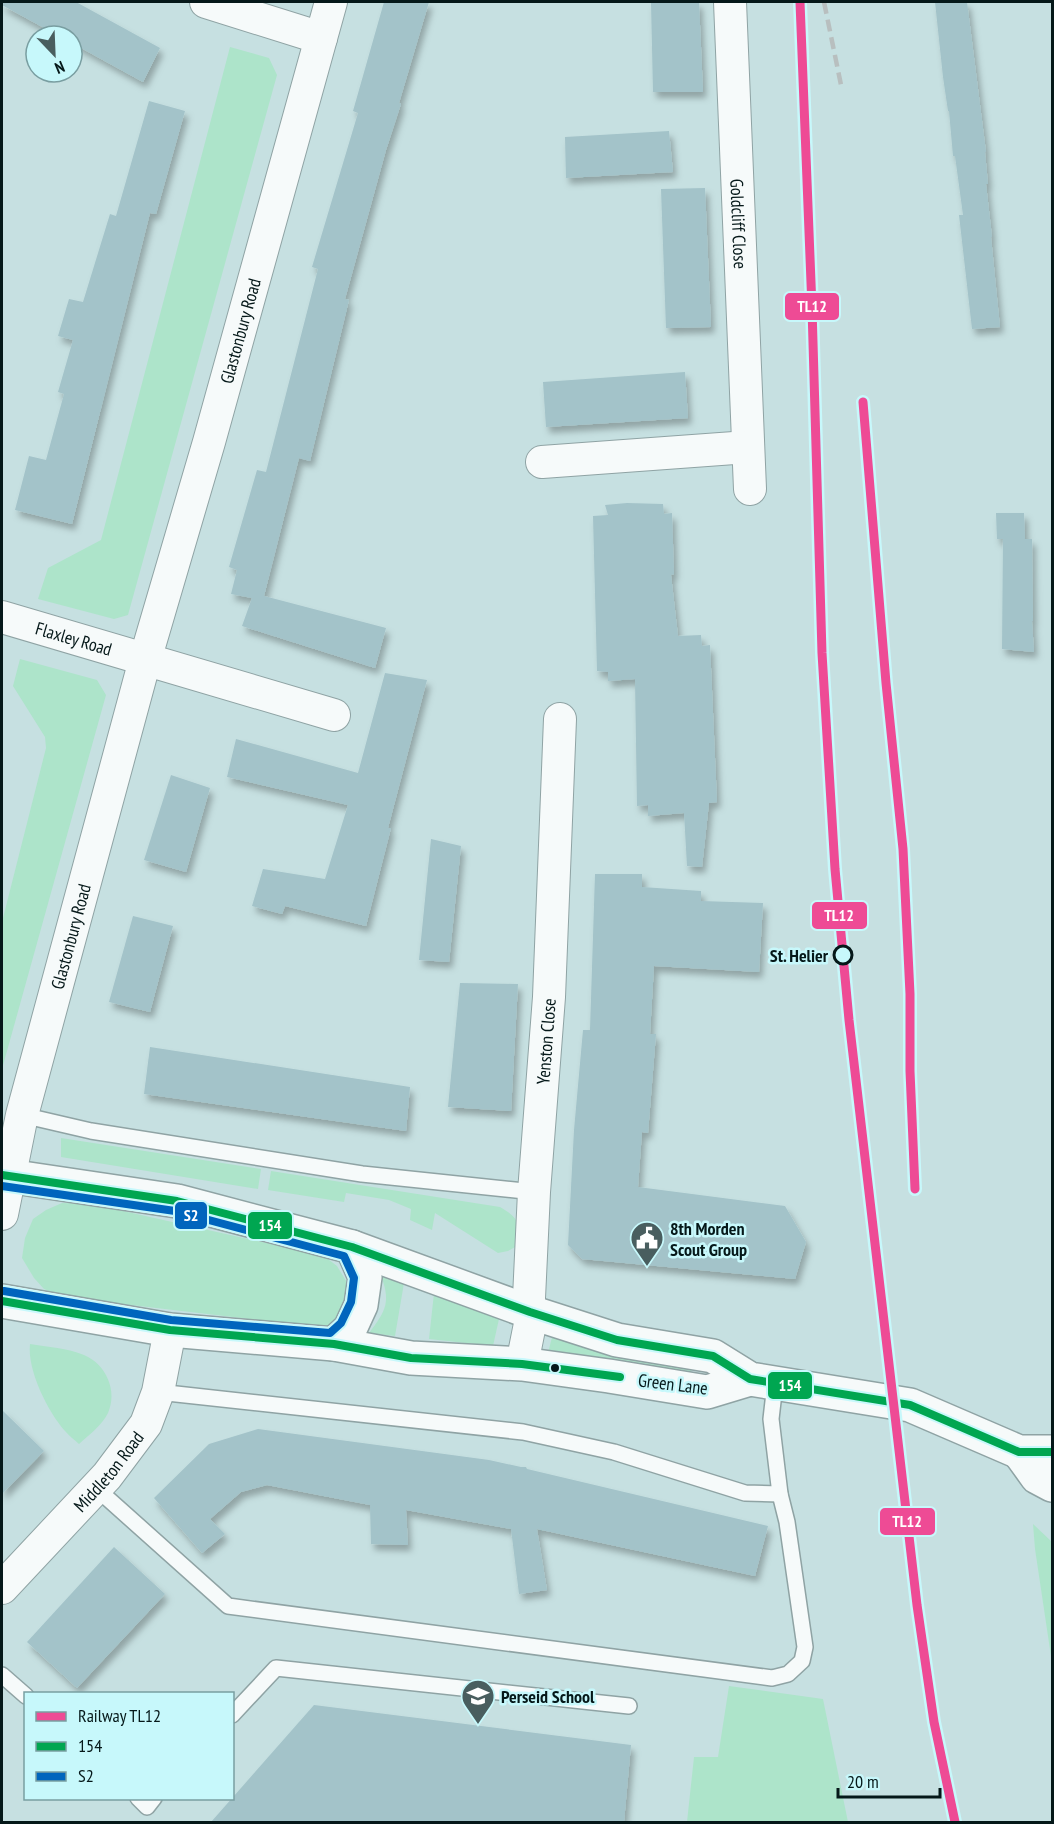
<svg xmlns="http://www.w3.org/2000/svg" width="1054" height="1824" viewBox="0 0 1054 1824" font-family="'PT Sans Narrow',sans-serif">
<style>
.green{fill:#ade4ca}
.building{fill:#a3c3c9;filter:url(#shadow)}
.lines{fill:none;stroke-linecap:round;stroke-linejoin:round}
.lane-casing{stroke:#8fa3a4;stroke-width:18}
.street-casing{stroke:#8fa3a4;stroke-width:34}
.secondary-casing{stroke:#8fa3a4;stroke-width:36}
.lane{stroke:#f6fafa;stroke-width:15}
.street{stroke:#f6fafa;stroke-width:32}
.secondary{stroke:#f6fafa;stroke-width:33}
.rail{stroke:#b8bfbf;stroke-width:4.5;stroke-dasharray:12 6;stroke-linecap:butt}
.bus-1-casing{stroke:#c7f8fb;stroke-width:12}
.bus-2-casing{stroke:#c7f8fb;stroke-width:12}
.bus-1{stroke:#00a651;stroke-width:8}
.bus-2{stroke:#0065bd;stroke-width:8}
.rail-1-casing{stroke:#c7f8fb;stroke-width:14}
.rail-1{stroke:#ee4b95;stroke-width:9}
.stop-dot{fill:#c7f8fb;stroke:#051819;stroke-width:3}
.bus-dot{fill:#051819;stroke:#c7f8fb;stroke-width:2}
.labels{text-anchor:middle;dominant-baseline:central;stroke-width:5;stroke-linejoin:round;paint-order:stroke}
.street-label{font-size:18px;fill:#051819;stroke:#c7f8fb}
.stop-label{font-size:18px;font-weight:bold;fill:#051819;stroke:#c7f8fb;text-anchor:end}
.poi-label{font-size:18px;font-weight:bold;fill:#051819;stroke:#c7f8fb;text-anchor:start}
.line-badge{stroke:#c7f8fb;stroke-width:2}
.badge-label{font-size:16px;text-anchor:middle;font-weight:bold;fill:#fff}
</style>
<defs>
<filter id="shadow"><feDropShadow dx="3.5" dy="6" stdDeviation="3" flood-color="#0004"/></filter>
</defs>
<rect width="100%" height="100%" fill="#c6e0e1"/>
<g class="green">
<polygon points="230,47 269,58 277,75 128,615 114,619 38,599 48,568 101,540"/>
<polygon points="20,659 97,680 106,695 2,1069 2,922 46,748 45,737 13,686"/>
<polygon points="61,1138 261,1169 258,1189 61,1157"/>
<path d="M 271,1171 L 500,1207 C 521,1219 519,1224 517,1246 L 508,1251 L 498,1253 L 435,1213 L 432,1230 L 410,1220 L 411,1209 L 389,1200 L 346,1193 L 344,1202 L 268,1190 Z"/>
<polygon points="62,1203 92,1204 324,1256 337,1266 348,1284 346,1310 335,1323 325,1328 63,1297 44,1289 34,1278 22,1258 25,1238 33,1219 46,1210"/>
<path d="M 380,1273 L 404,1283 L 395,1336 L 369,1333 C 387,1310 391,1301 380,1273 Z"/>
<polygon points="434,1293 499,1319 493,1346 429,1339"/>
<polygon points="553,1333 692,1365 691,1375 548,1353"/>
<path d="M 30,1344 C 47,1347 68,1348 84,1355 C 106,1364 118,1391 108,1413 C 102,1425 89,1435 79,1444 C 75,1440 69,1436 65,1431 C 48,1412 27,1370 30,1344 Z"/>
<polygon points="1033,1524 1052,1542 1052,1663 1035,1549"/>
<polygon points="729,1686 823,1699 848,1822 687,1822 694,1757 718,1757"/>
</g>
<g class="building">
<polygon points="2,2 76,2 160,48 143,82 72,43 72,36 59,36 2,5"/>
<polygon points="384,2 429,2 399,103 401,104 386,150 345,299 349,300 310,461 299,458 264,596 386,628 375,668 242,626 252,598 231,594 237,570 229,567 257,470 266,472 318,269 312,267 358,113 353,111"/>
<polygon points="651,2 699,2 703,92 653,92"/>
<polygon points="935,2 967,2 986,152 985,152 988,184 986,184 992,237 991,237 1000,327 972,329 959,215 963,215 955,156 953,156 949,111 948,111 943,77"/>
<polygon points="149,101 185,111 156,214 150,213 72,524 15,510 29,456 46,460 64,394 58,392 73,340 58,336 69,299 83,302 110,214 116,216"/>
<polygon points="669,131 673,172 566,178 565,137"/>
<polygon points="705,188 711,327 666,328 661,189"/>
<polygon points="685,372 688,418 546,427 543,382"/>
<polygon points="627,503 663,504 664,514 672,513 674,574 671,575 678,636 701,635 702,646 710,645 717,802 709,803 702,867 687,866 684,813 648,816 648,805 637,806 635,679 608,681 608,672 597,671 593,516 608,515 605,505"/>
<polygon points="996,513 1024,513 1025,539 997,539"/>
<polygon points="1003,539 1032,539 1033,621 1032,621 1034,652 1002,649"/>
<polygon points="385,673 427,680 388,828 391,828 366,926 285,906 282,914 252,906 263,869 325,879 348,805 227,777 236,739 358,773"/>
<polygon points="171,775 210,788 186,872 144,860"/>
<polygon points="431,839 461,846 449,962 419,960"/>
<polygon points="595,874 642,874 642,887 701,891 701,901 763,903 759,972 654,966 650,1034 656,1034 648,1133 642,1132 638,1187 785,1206 806,1242 795,1279 582,1259 568,1245 574,1130 583,1030 590,1030"/>
<polygon points="133,916 173,926 150,1012 109,1002"/>
<polygon points="460,983 518,984 511,1111 448,1107"/>
<polygon points="150,1047 410,1087 406,1131 144,1094"/>
<polygon points="2,1410 44,1451 2,1494"/>
<polygon points="258,1429 489,1460 521,1467 526,1467 527,1469 768,1526 755,1576 537,1529 547,1590 519,1594 511,1529 406,1510 408,1545 371,1544 370,1505 267,1485 241,1492 210,1519 225,1534 202,1553 154,1498 209,1444"/>
<polygon points="114,1547 165,1594 77,1688 27,1642"/>
<polygon points="314,1705 631,1745 624,1822 211,1822"/>
</g>
<g class="lines">
<defs>
<g id="lane">
<polyline points="22,1115 91,1131 362,1174 534,1192"/>
<polyline points="158,1392 523,1432 614,1452 745,1493 780,1494"/>
<polyline points="96,1488 228,1606 772,1678 788,1674 802,1661 805,1647 787,1522 780,1494 771,1419 775,1384"/>
<polyline points="2,1675 26,1696"/>
<polyline points="232,1715 276,1668 629,1706"/>
<polyline points="138,1798 147,1807 154,1798"/>
</g>
<g id="street">
<polyline points="206,2 321,38"/>
<path id="s1" d="M 730,2 L 750,489"/>
<polyline points="542,462 748,447"/>
<path id="s2" d="M 2,617 L 334,715"/>
<path id="s3" d="M 2,1214 L 22,1115 L 145,660 L 209,442 L 331,2"/>
<path id="s4" d="M 522,1364 L 530,1324 L 529,1298 L 534,1192 L 549,997 L 560,719"/>
<path id="s5" d="M 2,1588 L 107,1476 L 146,1424 L 158,1392 L 170,1330"/>
</g>
<g id="secondary">
<polyline points="2,1175 177,1201 352,1247 530,1312 617,1340 713,1356 750,1379 910,1405 1019,1452 1052,1452"/>
<polyline points="2,1301 170,1330 334,1344 411,1358 522,1364 609,1376 707,1392 750,1379"/>
<polyline points="334,1344 350,1329 361,1305 365,1277 352,1247"/>
<polyline points="1019,1452 1037,1477 1052,1485"/>
</g>
</defs>
<use href="#lane" class="lane-casing"/>
<use href="#street" class="street-casing"/>
<use href="#secondary" class="secondary-casing"/>
<use href="#lane" class="lane"/>
<use href="#street" class="street"/>
<use href="#secondary" class="secondary"/>
<polyline class="rail" points="824,2 841,85"/>
<defs>
<g id="bus-1">
<polyline points="2,1175 177,1201 352,1247 530,1312 617,1340 713,1356 750,1379 910,1405 1019,1452 1052,1452"/>
<polyline points="2,1301 170,1330 334,1344 411,1358 522,1364 620,1377"/>
</g>
<polyline id="bus-2" points="2,1186 175,1211 344,1256 354,1278 351,1302 341,1323 330,1333 171,1320 4,1291"/>
</defs>
<use href="#bus-1" class="bus-1-casing"/>
<use href="#bus-2" class="bus-2-casing"/>
<use href="#bus-1" class="bus-1"/>
<use href="#bus-2" class="bus-2"/>
<defs>
<g id="rail-1">
<polyline points="800,2 812,308 822,653 835,869 849,1020 917,1605 934,1722 955,1822"/>
<polyline points="863,402 886,683 903,849 910,994 910,1071 915,1189"/>
</g>
</defs>
<use href="#rail-1" class="rail-1-casing"/>
<use href="#rail-1" class="rail-1"/>
</g>
<defs>
<symbol id="civic-pin" viewBox="-11 -11 22 30"><path d="M0 17L-7.5 6A9.5 9.5 0 1 1 7.5 6Z" fill="#495e5f" stroke="#c7f8fb"/><path d="M-.6-6.5H3V-4.5H.6V-3L4-1V1h2V6H-6V1h2V-1L-.6-3ZM-1.2 2.5V6h2.4V2.5Z" fill="#fff"/></symbol>
<symbol id="school-pin" viewBox="-11 -11 22 30"><path d="M0 17L-7.5 6A9.5 9.5 0 1 1 7.5 6Z" fill="#495e5f" stroke="#c7f8fb"/><path d="M0-5L7-2L0 1L-7-2ZM-4 1L0 2.5L4 1V4Q0 6-4 4Z" fill="#fff"/></symbol>
</defs>
<g fill-rule="evenodd">
<use href="#civic-pin" x="628" y="1219" width="38" height="52"/>
<use href="#school-pin" x="459" y="1677" width="38" height="52"/>
</g>
<circle class="stop-dot" cx="843" cy="955" r="9"/>
<circle class="bus-dot" cx="555" cy="1368" r="5"/>
<g class="labels">
<g class="street-label">
<text stroke="none"><textPath href="#s1" startOffset="222">Goldcliff Close</textPath></text>
<text stroke="none"><textPath href="#s3" startOffset="915">Glastonbury Road</textPath></text>
<text stroke="none"><textPath href="#s2" startOffset="75">Flaxley Road</textPath></text>
<text stroke="none"><textPath href="#s3" startOffset="286">Glastonbury Road</textPath></text>
<text stroke="none"><textPath href="#s4" startOffset="324">Yenston Close</textPath></text>
<text transform="translate(673 1384) rotate(7)">Green Lane</text>
<text stroke="none"><textPath href="#s5" startOffset="158">Middleton Road</textPath></text>
</g>
<g class="stop-label">
<text x="828" y="955">St. Helier</text>
</g>
<g class="poi-label">
<text x="670" y="1228">8th Morden<tspan x="670" dy="21">Scout Group</tspan></text>
<text x="501" y="1696">Perseid School</text>
</g>
</g>
<g class="line-badge">
<rect x="784" y="292" width="56" height="29" rx="6" fill="#ee4b95"/>
<rect x="811" y="901" width="57" height="29" rx="6" fill="#ee4b95"/>
<rect x="174" y="1201" width="34" height="29" rx="6" fill="#0065bd"/>
<rect x="247" y="1211" width="46" height="29" rx="6" fill="#00a651"/>
<rect x="767" y="1371" width="46" height="29" rx="6" fill="#00a651"/>
<rect x="879" y="1507" width="57" height="29" rx="6" fill="#ee4b95"/>
</g>
<g class="badge-label">
<text x="812" y="312">TL12</text>
<text x="839" y="921">TL12</text>
<text x="191" y="1221">S2</text>
<text x="270" y="1231">154</text>
<text x="790" y="1391">154</text>
<text x="907" y="1527">TL12</text>
</g>
<rect width="1054" height="1824" fill="none" stroke="#051819" stroke-width="6"/>
<rect x="24" y="1692" width="210" height="108" fill="#c7f8fb" stroke="#799ea1" stroke-width="1.5"/>
<rect x="36" y="1712" width="30" height="9" fill="#ee4b95" stroke="#799ea1" stroke-width="1.5"/>
<text x="78" y="1722" font-size="18" fill="#051819">Railway TL12</text>
<rect x="36" y="1742" width="30" height="9" fill="#00a651" stroke="#799ea1" stroke-width="1.5"/>
<text x="78" y="1752" font-size="18" fill="#051819">154</text>
<rect x="36" y="1772" width="30" height="9" fill="#0065bd" stroke="#799ea1" stroke-width="1.5"/>
<text x="78" y="1782" font-size="18" fill="#051819">S2</text>
<g transform="translate(54 54) rotate(157)"><circle r="28" fill="#c7f8fb" stroke="#799ea1" stroke-width="1.5"/>
<path d="M0-4.5L10 22L0 15L-10 22Z" fill="#495e5f"/>
<text y="-9" font-size="16" font-weight="bold" text-anchor="middle" fill="#051819">N</text>
</g>
<path d="M838 1788v9h102v-9" fill="none" stroke="#051819" stroke-width="3"/>
<text x="847" y="1788" font-size="18" fill="#051819" stroke="#c7f8fb" stroke-width="4.5" paint-order="stroke">20 m</text>
</svg>
